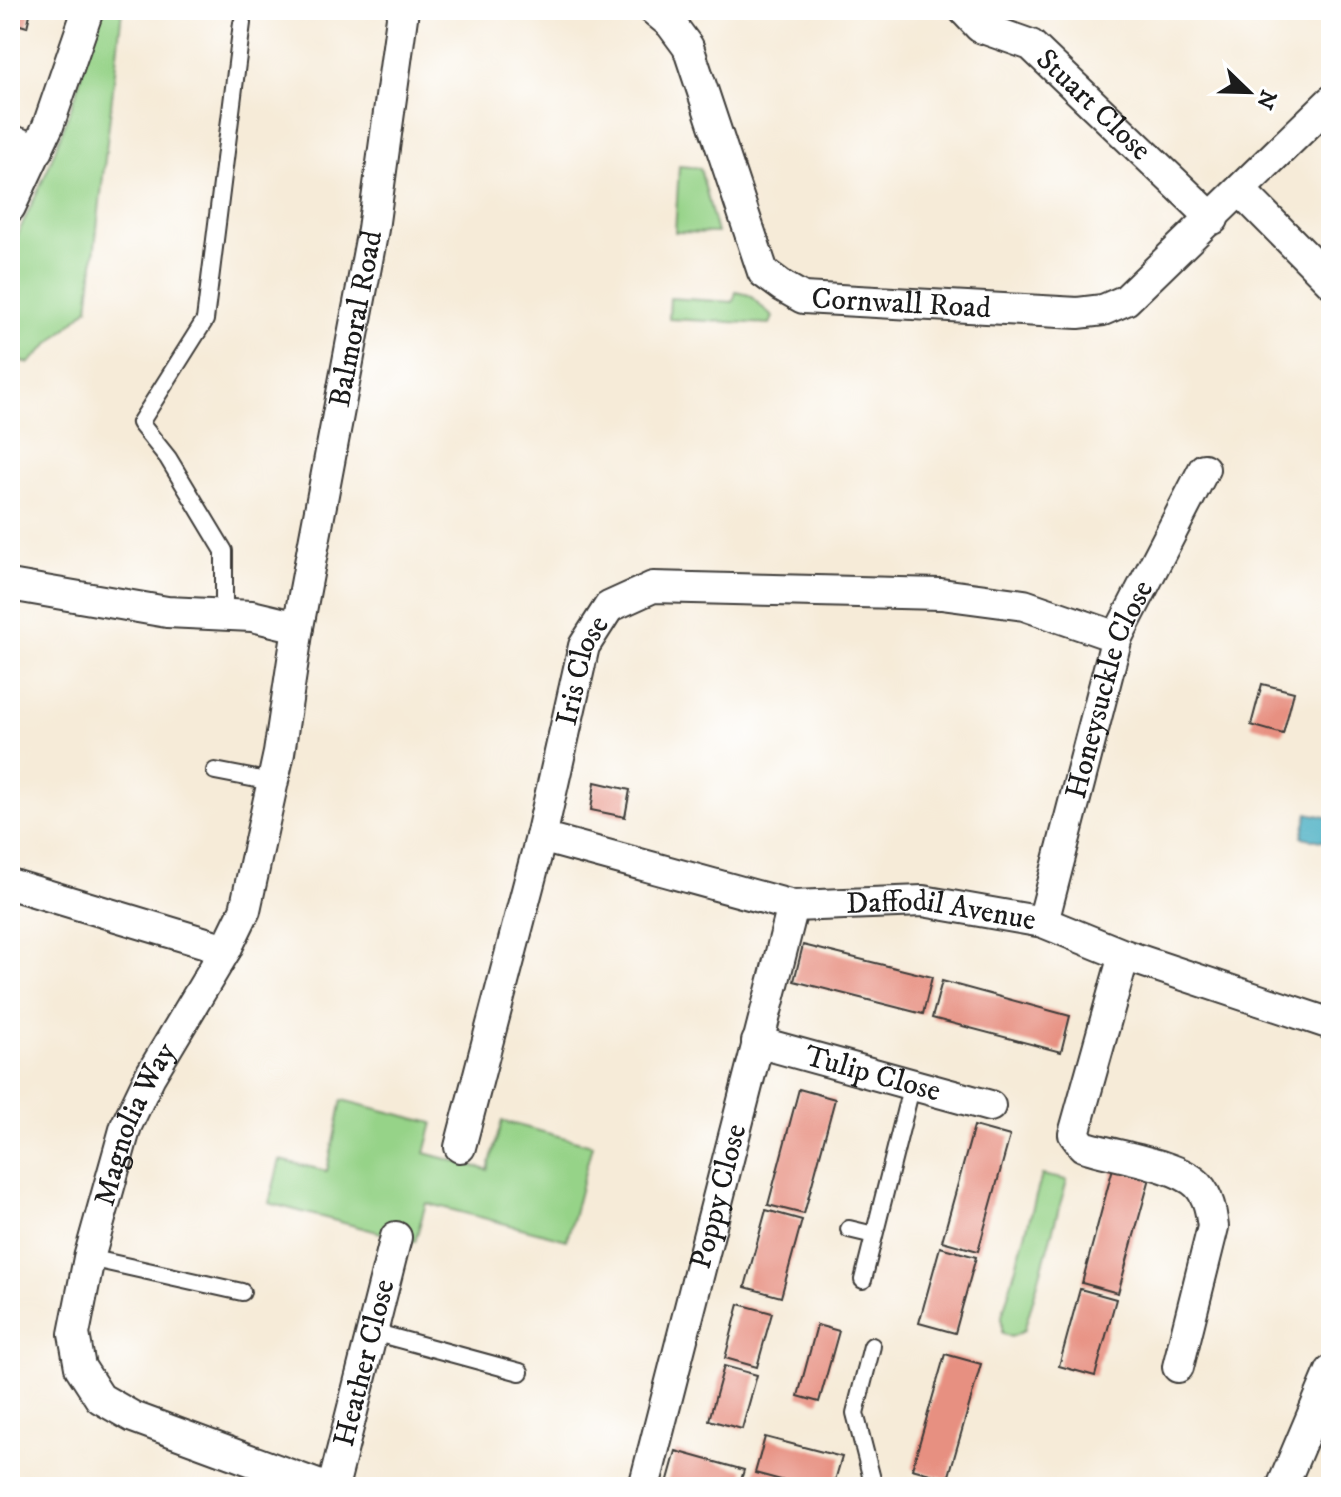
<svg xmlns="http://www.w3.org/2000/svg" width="1341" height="1497" viewBox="0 0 1341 1497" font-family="'IM FELL DW Pica',serif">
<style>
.green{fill:#96d388;stroke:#597852;stroke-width:2}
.water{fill:#40abc0;stroke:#2e646e;stroke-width:2}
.building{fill:#e79081}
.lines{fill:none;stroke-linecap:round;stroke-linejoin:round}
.lane-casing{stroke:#3d3b38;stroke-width:20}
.street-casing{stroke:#3d3b38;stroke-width:34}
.lane{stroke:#fff;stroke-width:16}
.street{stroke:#fff;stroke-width:30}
.labels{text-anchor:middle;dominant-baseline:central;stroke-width:8;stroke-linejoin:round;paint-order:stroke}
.street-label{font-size:30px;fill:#1c1c1c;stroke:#fff}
</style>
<rect width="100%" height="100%" fill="#fff"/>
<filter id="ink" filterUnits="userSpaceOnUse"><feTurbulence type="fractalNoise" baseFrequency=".0125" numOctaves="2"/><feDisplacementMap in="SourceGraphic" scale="16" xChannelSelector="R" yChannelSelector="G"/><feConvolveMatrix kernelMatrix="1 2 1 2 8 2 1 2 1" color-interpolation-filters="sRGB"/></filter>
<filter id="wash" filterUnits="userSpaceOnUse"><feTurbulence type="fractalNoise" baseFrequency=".006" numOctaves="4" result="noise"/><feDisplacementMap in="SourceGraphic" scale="32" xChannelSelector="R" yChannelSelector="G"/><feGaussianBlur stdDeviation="1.8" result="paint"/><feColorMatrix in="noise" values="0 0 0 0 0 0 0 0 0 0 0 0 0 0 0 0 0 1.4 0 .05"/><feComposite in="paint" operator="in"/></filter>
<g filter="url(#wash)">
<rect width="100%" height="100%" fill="#f6ebd8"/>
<g class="green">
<polygon points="99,10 122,10 88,308 29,363 10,360 10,251 47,171 76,94"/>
<polygon points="679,166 700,168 717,233 675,232"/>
<polygon points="736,292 749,295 773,317 770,324 669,319 670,298 733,302"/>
<polygon points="342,1100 433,1123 425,1153 488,1170 502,1121 592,1145 567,1240 426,1203 415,1242 269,1203 280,1160 327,1171"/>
<polygon points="1042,1175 1067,1180 1024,1331 1011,1337 1002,1333 1002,1316"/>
</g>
<polygon class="water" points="1308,813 1331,818 1331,843 1302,837"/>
<g id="blocks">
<g class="building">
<polygon points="10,10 31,10 27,27 10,22"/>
<polygon points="1262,684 1294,692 1283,734 1251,725"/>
<polygon points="595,782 630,790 625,817 591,810"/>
<polygon points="803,945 932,977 923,1014 794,981"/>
<polygon points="942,981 1070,1016 1061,1052 932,1018"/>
<polygon points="799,1089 835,1099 804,1214 768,1205"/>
<polygon points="974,1126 1010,1136 978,1251 942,1241"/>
<polygon points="1113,1168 1150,1178 1118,1293 1082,1283"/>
<polygon points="766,1210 802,1220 781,1297 745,1287"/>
<polygon points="940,1247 976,1257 955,1333 919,1323"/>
<polygon points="1080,1289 1116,1299 1095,1376 1059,1366"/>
<polygon points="739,1304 772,1313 757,1367 725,1358"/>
<polygon points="817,1325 839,1331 819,1402 798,1396"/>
<polygon points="945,1354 981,1364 948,1479 912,1469"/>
<polygon points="724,1366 757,1375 742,1429 709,1420"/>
<polygon points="765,1437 842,1457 833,1487 807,1487 755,1473"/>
<polygon points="676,1451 744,1470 739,1487 666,1487"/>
</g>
</g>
</g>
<g filter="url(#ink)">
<use href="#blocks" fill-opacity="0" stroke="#3d3b38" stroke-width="2"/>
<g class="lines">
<defs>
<g id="lane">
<polyline points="224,616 224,551 168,458 140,423 205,320 242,23"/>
<polyline points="215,771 272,782"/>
<polyline points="849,1229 874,1235"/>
<polyline points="89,1258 242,1292"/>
<polyline points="863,1280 912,1084"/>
<polyline points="373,1332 520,1372"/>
<polyline points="872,1346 855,1413 874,1487"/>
</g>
<g id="street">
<path id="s1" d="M 654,10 L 671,24 L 688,47 L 763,272 L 782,286 L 803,298 L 1078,313 L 1103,310 L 1126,300 L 1331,101"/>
<path id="s2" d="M 964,10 L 980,27 L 1031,45 L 1213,219"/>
<polyline points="10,140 38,150"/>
<polyline points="1241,191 1331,282"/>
<polyline points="10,207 48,126 88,10"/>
<polyline points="10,585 167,612 252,616 298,627"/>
<path id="s3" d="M 541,837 L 793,906 L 923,901 L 1043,922 L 1124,955 L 1331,1024"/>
<polyline points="10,884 226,949"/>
<path id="s4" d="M 1043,922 L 1117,637 L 1204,469"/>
<path d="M 1124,955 L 1074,1134 L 1083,1146 C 1113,1156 1177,1164 1198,1185 C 1209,1197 1211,1212 1213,1227 L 1178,1367"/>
<path id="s5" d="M 757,1042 L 990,1106"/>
<path id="s6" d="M 460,1147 L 541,837 L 584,646 L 609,607 L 653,587 L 941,594 L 1024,605 L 1117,637"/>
<path id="s7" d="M 323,1487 L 133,1417 L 100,1398 L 80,1367 L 74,1334 L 89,1258 L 126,1126 L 150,1076 L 226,949 L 245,910 L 279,753 L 298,627 L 373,229 L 403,10"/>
<path id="s8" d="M 333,1487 L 396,1237"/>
<path id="s9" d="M 644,1487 L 793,906"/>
<polyline points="1282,1487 1331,1371"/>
</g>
</defs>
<use href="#lane" class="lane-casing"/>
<use href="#street" class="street-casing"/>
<use href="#lane" class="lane"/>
<use href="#street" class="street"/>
</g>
</g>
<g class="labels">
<g class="street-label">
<text stroke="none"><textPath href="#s2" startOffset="164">Stuart Close</textPath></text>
<text stroke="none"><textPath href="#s1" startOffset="434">Cornwall Road</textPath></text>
<text stroke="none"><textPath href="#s7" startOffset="1374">Balmoral Road</textPath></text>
<text stroke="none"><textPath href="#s6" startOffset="492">Iris Close</textPath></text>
<text stroke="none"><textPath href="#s4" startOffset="242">Honeysuckle Close</textPath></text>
<text stroke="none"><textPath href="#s3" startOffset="410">Daffodil Avenue</textPath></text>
<text stroke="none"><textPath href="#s5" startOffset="120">Tulip Close</textPath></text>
<text stroke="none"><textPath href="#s7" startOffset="530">Magnolia Way</textPath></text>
<text stroke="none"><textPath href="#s9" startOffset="300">Poppy Close</textPath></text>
<text stroke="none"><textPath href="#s8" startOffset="128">Heather Close</textPath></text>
</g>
</g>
<rect width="1341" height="1497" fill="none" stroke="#fff" stroke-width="40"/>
<g transform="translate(1249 92) rotate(113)" stroke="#ffffff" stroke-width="6" paint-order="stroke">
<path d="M0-6L14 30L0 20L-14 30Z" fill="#1c1c1c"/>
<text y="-12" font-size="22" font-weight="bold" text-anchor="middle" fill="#1c1c1c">N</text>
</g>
</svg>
